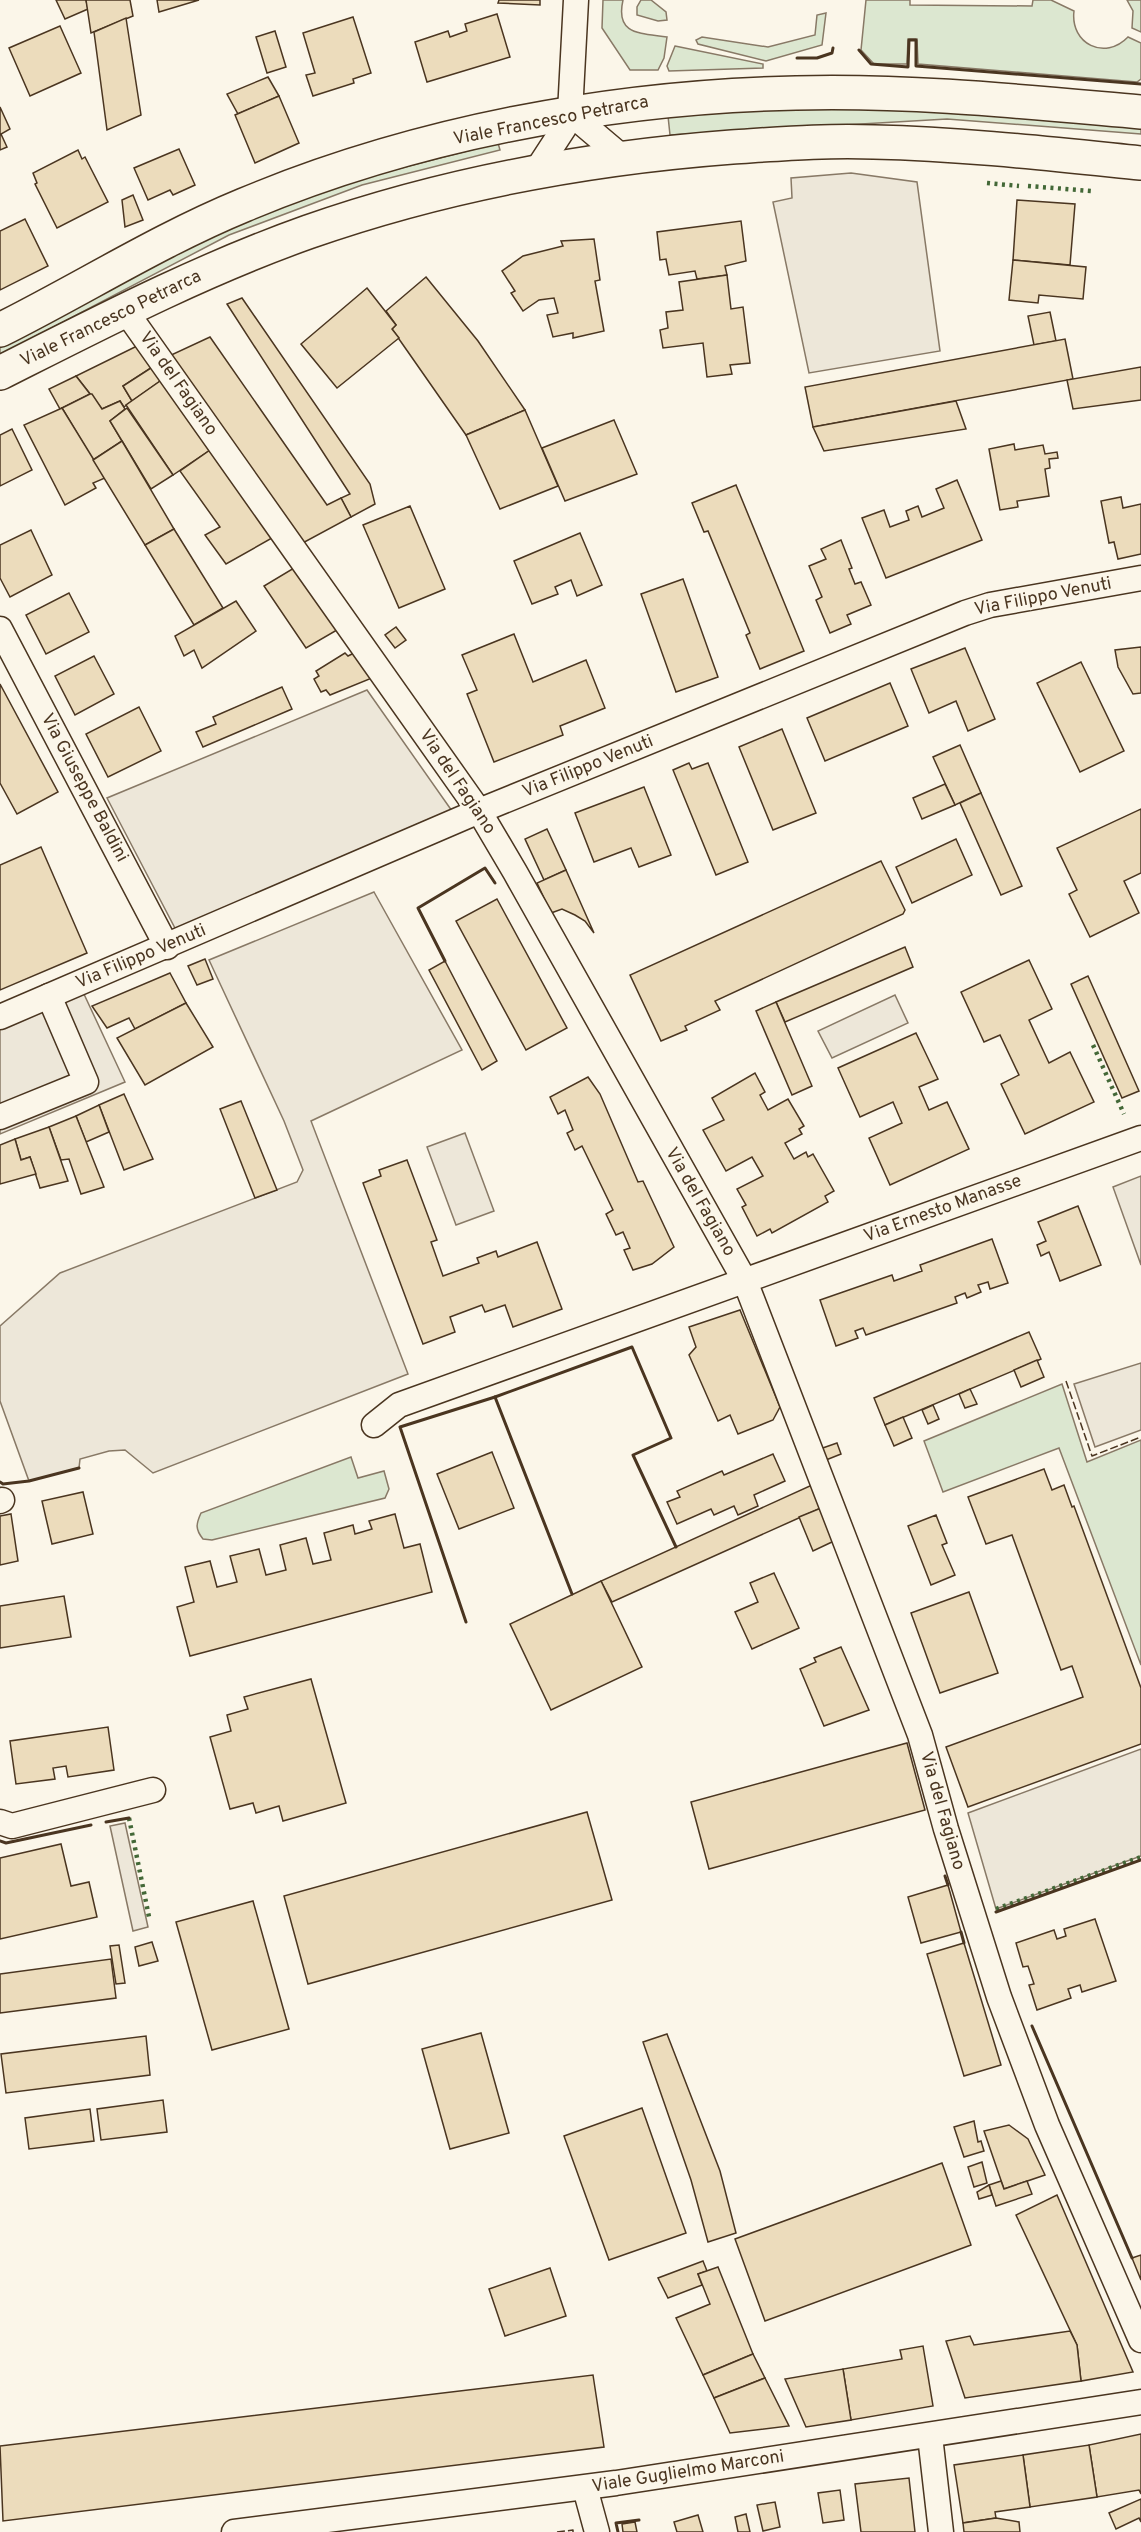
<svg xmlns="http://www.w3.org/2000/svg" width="1141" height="2532" viewBox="0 0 1141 2532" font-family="Overpass,sans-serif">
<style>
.green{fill:#dce7d0;stroke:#887966;stroke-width:1.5}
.parking{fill:#ede7d9;stroke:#887966;stroke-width:1.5}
.building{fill:#ecdcbc;stroke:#4a3520;stroke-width:1.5}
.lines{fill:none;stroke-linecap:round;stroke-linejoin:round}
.street-casing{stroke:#4a3520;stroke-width:27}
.secondary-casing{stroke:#4a3520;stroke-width:36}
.street{stroke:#fbf6e9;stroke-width:24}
.secondary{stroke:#fbf6e9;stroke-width:33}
.hedge{stroke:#436837;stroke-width:4.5;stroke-dasharray:3 4.5;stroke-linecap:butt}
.fence{stroke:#4a3520;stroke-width:1.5;stroke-dasharray:8 3;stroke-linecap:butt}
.wall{stroke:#4a3520;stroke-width:3}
.labels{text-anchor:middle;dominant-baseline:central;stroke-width:4.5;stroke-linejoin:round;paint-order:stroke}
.street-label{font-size:18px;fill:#4a3520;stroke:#fbf6e9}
</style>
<rect width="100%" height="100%" fill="#fbf6e9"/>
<g class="green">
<path d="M 603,0 L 623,0 C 615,35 640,33 667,37 L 664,58 L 658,70 L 630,70 L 602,28 Z"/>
<polygon points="641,0 651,0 666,12 667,20 658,21 637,15 637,7"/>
<path d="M 866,0 L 910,0 L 910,5 L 1032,6 L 1033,0 L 1051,0 L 1074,11 C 1070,44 1105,61 1128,37 L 1141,43 L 1141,79 L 1137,82 L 918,64 L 917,39 L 908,39 L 907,64 L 874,64 L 861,50 Z"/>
<polygon points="1127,0 1141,0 1141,32 1132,28 1133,11"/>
<polygon points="826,13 822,45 766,61 698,44 696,40 702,37 768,47 815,35 817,15"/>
<polygon points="675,46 763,64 763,68 669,71 667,66"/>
<polygon points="819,107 946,111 1141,127 1141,134 947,119 670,135 668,116"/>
<path d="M 498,143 L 500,150 L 362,185 L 229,235 L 0,355 L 0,346 C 90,300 177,247 271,209 C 345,180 422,163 498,143 Z"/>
<polygon points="1062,1384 1087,1462 1141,1440 1141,1665 1059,1448 943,1492 924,1441"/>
<path d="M 351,1457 L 358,1478 L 384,1471 L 389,1489 L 385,1498 L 212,1540 L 203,1539 C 195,1529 196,1524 201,1513 Z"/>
</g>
<g class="parking">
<polygon points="851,173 917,182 940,351 809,373 773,202 792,198 791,178"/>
<polygon points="367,690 452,811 176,930 107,798"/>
<polygon points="374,892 462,1050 311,1121 408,1374 153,1473 125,1450 109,1451 80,1459 79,1468 29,1481 0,1401 0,1326 60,1273 297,1182 303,1170 284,1121 209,960"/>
<polygon points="76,977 125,1082 0,1134 0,1011"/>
<polygon points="895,995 908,1023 832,1058 818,1031"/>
<polygon points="465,1133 494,1211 456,1225 427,1147"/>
<polygon points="1141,1176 1141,1265 1113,1187"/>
<polygon points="1141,1363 1141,1430 1095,1447 1074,1384"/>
<polygon points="1141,1749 1141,1856 996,1909 968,1813"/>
<polygon points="125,1823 148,1927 133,1931 110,1826"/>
</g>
<g class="building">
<polygon points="56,0 86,0 88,9 65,19"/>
<polygon points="86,0 130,0 133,16 91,33"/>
<polygon points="157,0 199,0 159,12"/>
<polygon points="499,0 540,0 540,5 498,3"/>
<polygon points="497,14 510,57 427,82 415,42 448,31 450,37 467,31 465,24"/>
<polygon points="353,17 371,73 353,79 354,83 313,96 306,75 315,73 303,33"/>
<polygon points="126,18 141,115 107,130 94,32"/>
<polygon points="60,26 81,73 30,96 9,48"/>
<polygon points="275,31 286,67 267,73 256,37"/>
<polygon points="268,77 279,96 238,114 227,94"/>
<polygon points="279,96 299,143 255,163 235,115"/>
<polygon points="0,107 10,129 1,134 7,147 0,150"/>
<polygon points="179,149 195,185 173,195 170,190 148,200 134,168"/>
<polygon points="78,150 82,159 85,157 108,202 57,228 35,184 37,183 33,173"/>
<polygon points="133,195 143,220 125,227 122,200"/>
<polygon points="1017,200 1075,204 1070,265 1013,260"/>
<polygon points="25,219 48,266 0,290 0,231"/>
<polygon points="741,221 746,261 725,266 727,275 697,279 695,271 669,275 666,259 660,260 657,232"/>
<polygon points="594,239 600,280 595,281 604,331 573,338 573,333 553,337 547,315 558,313 554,298 539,300 523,311 511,293 515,291 502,271 523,256 563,246 561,241"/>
<polygon points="1013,260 1086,267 1083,299 1039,295 1038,303 1009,300"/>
<polygon points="727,275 731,309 743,307 750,363 730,365 732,374 707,377 703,343 663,348 660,330 668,328 666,312 683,310 679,282"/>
<polygon points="426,277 478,341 525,410 466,435 392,329 396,325 386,311"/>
<polygon points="367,288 396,325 392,329 399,338 337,388 301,344"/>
<polygon points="242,298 370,484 375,504 351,517 341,498 350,494 227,304"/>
<polygon points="1050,312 1056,341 1034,345 1028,316"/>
<polygon points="210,337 327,505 341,498 351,517 299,545 169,356"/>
<polygon points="1065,339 1073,379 813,427 805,387"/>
<polygon points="139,345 154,366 123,386 132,401 124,407 120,401 102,409 76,376"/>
<polygon points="154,366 163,379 132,401 123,386"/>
<polygon points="1141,367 1141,400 1073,409 1067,380"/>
<polygon points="76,376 90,394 60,409 49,389"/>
<polygon points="163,379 213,448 173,475 126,405"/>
<polygon points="90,394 92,394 102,409 120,401 125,409 110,421 122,441 93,460 62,408"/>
<polygon points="956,401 966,429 824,451 813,427"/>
<polygon points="62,408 105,478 93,483 96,488 65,505 24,425"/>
<polygon points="127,408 173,475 151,489 110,421"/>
<polygon points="525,410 558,486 500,509 466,435"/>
<polygon points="614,420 637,474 565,501 542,448"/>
<polygon points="12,429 32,470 0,486 0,435"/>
<polygon points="122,441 174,529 145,545 93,460"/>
<polygon points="1014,444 1015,450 1043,445 1045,454 1057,452 1058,458 1049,459 1050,468 1045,469 1049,496 1017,501 1018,507 1000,510 989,449"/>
<polygon points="213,448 272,538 226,564 205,535 220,527 180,471"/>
<polygon points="957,480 982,540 886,578 862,518 884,510 890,527 909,520 906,511 918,506 922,517 944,508 936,489"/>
<polygon points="736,485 804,651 760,669 746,635 750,633 708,531 704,532 692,503"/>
<polygon points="1121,497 1123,508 1141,504 1141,554 1118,559 1114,542 1109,543 1101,501"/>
<polygon points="410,506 445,589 399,608 363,525"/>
<polygon points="174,529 223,608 194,625 145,545"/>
<polygon points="31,530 52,575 10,597 0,578 0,545"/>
<polygon points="580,533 602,585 577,596 571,580 555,587 558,594 532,604 514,561"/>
<polygon points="841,540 852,568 849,569 855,584 861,582 871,605 847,615 851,624 830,633 816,600 822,597 809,566 826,559 821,549"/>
<polygon points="294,568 337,630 306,648 264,586"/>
<polygon points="683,579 718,677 676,692 641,594"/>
<polygon points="69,593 89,632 46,654 26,615"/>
<polygon points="236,601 256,631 202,668 194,650 184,656 175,636"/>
<polygon points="396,627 406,640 395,648 385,635"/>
<polygon points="514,634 533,682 586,660 605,708 560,726 563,735 494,762 467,694 477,690 462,655"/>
<polygon points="1141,647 1141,693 1133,694 1118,667 1115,650"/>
<polygon points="965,648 995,719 968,731 956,701 929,713 911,669"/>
<polygon points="345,653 348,656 354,653 372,678 330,695 326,690 321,692 314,679 319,676 316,671"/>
<polygon points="94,656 114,694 75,715 55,676"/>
<polygon points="1081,662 1124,751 1080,772 1037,683"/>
<polygon points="890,683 908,726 825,761 807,718"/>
<polygon points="0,684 58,792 17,814 0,783"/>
<polygon points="282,687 292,709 203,747 196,732 216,724 213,717"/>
<polygon points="139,707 161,751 108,777 86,734"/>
<polygon points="782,729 816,813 773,830 739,747"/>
<polygon points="960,745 981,793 955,805 933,757"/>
<polygon points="689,763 692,769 708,763 748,862 716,875 673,770"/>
<polygon points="945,784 955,805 922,819 913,798"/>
<polygon points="644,787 671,855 639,867 631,848 594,862 575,813"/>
<polygon points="981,793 1022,886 1001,895 960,803"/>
<polygon points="1141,809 1141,873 1124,881 1139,913 1090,937 1069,894 1077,890 1057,848"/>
<polygon points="547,829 566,870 544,880 525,839"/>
<polygon points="956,839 972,875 912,903 896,867"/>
<polygon points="41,847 87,953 0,990 0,865"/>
<polygon points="881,861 905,910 903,914 715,1001 720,1010 685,1026 687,1030 661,1041 630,975"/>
<polygon points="566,870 594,933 585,921 575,915 562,909 551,913 537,883"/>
<polygon points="497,899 567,1028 526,1050 456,921"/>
<polygon points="905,947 913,967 785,1022 776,1002"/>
<polygon points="205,959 213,979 197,985 188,966"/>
<polygon points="1029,960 1052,1009 1029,1020 1049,1063 1070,1052 1094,1102 1025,1134 1001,1084 1019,1075 1000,1035 984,1042 961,992"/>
<polygon points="445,961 497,1061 482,1070 429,970"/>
<polygon points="170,973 186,1003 135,1029 129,1018 107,1028 92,1006"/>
<polygon points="1088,976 1139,1091 1122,1098 1071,984"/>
<polygon points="776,1002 812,1086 792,1095 756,1011"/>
<polygon points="186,1003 213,1047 145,1085 117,1038"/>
<polygon points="916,1033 938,1079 919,1087 929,1110 947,1102 969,1149 890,1185 869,1138 902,1123 893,1102 860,1117 838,1068"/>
<polygon points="755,1073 765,1092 760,1095 768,1110 788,1099 804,1126 799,1129 802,1134 785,1143 794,1159 806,1152 808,1157 813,1154 834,1191 825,1196 828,1202 772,1233 770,1229 757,1236 742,1207 746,1205 737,1189 763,1176 752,1157 726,1171 703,1130 724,1120 712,1098"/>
<polygon points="588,1077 600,1094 638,1182 643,1181 674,1247 652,1264 633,1270 624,1250 630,1248 623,1232 616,1235 606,1214 613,1210 582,1146 575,1150 567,1133 573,1130 565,1110 558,1114 550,1097"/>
<polygon points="124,1094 153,1159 124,1170 99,1105"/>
<polygon points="241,1101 277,1190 255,1198 220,1109"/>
<polygon points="99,1105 109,1132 86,1142 76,1116"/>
<polygon points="76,1116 104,1187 81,1194 69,1159 61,1160 49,1127"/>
<polygon points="49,1127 68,1181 40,1188 30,1157 21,1160 15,1139"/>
<polygon points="15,1139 21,1160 30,1157 36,1174 0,1184 0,1145"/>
<polygon points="407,1160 437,1240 431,1242 443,1276 479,1263 477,1258 496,1251 498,1257 537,1242 562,1309 513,1327 505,1305 485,1312 482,1305 450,1317 455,1332 423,1344 363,1183 381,1176 379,1170"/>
<polygon points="1078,1206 1101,1265 1060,1281 1049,1252 1041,1256 1037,1245 1046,1241 1038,1222"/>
<polygon points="992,1239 1008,1283 990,1289 988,1282 978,1285 981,1292 967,1298 965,1293 955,1297 957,1303 866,1335 863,1328 855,1331 858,1338 836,1346 820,1300 892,1275 894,1281 922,1271 920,1265"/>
<polygon points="740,1310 780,1407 773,1420 738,1434 730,1415 718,1421 689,1355 696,1347 689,1327"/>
<polygon points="1029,1332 1041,1359 885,1425 874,1398"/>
<polygon points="1037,1360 1044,1377 1021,1387 1014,1370"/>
<polygon points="970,1389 977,1404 965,1408 959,1394"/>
<polygon points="933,1405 939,1419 928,1424 922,1410"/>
<polygon points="903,1417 912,1438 894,1446 885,1425"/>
<polygon points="837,1443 841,1454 821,1462 817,1450"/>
<polygon points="492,1452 514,1508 459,1529 437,1474"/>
<polygon points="773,1454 785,1481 754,1495 758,1506 738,1515 734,1506 714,1515 711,1509 677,1524 667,1502 680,1497 677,1491 722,1471 724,1475"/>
<polygon points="1044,1469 1052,1490 1064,1485 1072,1507 1074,1506 1141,1688 1141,1744 968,1807 946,1747 1083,1697 1072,1666 1061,1670 1012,1535 986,1544 968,1497"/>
<polygon points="812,1485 821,1508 612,1602 601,1581"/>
<polygon points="83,1492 93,1534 52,1544 42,1501"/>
<polygon points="821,1508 834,1541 813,1551 799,1517"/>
<polygon points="11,1514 18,1561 0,1565 0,1516"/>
<polygon points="395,1514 404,1548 420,1544 432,1592 190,1656 177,1607 194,1602 185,1567 210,1561 217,1587 237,1582 230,1556 259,1549 266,1575 286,1570 280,1545 306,1538 313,1564 331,1560 324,1533 353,1525 355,1534 372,1529 369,1521"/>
<polygon points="936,1515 947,1543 942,1545 955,1575 931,1585 908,1526"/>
<polygon points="774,1573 799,1628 752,1649 735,1612 758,1602 750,1583"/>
<polygon points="601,1581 642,1667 551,1710 510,1624"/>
<polygon points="969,1592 998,1673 940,1693 911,1613"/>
<polygon points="64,1596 71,1637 0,1648 0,1606"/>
<polygon points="841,1647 869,1710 824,1726 800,1669 816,1662 814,1658"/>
<polygon points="311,1679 346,1803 283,1821 279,1806 256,1813 253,1803 230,1809 210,1737 231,1731 227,1715 248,1709 244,1697"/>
<polygon points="108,1727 114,1770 68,1777 66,1766 53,1768 55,1779 16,1784 10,1741"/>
<polygon points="907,1743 925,1810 709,1869 691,1802"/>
<polygon points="587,1812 612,1900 308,1984 284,1896"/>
<polygon points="61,1844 71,1886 89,1882 97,1917 0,1939 0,1858"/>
<polygon points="948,1885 961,1932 921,1943 908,1897"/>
<polygon points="253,1901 289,2029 212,2050 176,1922"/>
<polygon points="1095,1919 1116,1981 1082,1992 1080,1985 1068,1989 1071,1998 1037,2010 1029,1985 1034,1984 1028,1966 1023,1967 1016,1943 1054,1930 1057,1939 1066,1936 1064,1929"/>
<polygon points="152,1942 158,1961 139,1966 135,1947"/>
<polygon points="964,1943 1001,2065 964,2076 927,1954"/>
<polygon points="119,1945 125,1983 116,1984 110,1946"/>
<polygon points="111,1959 116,1998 0,2013 0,1974"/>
<polygon points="481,2033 509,2133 450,2149 422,2049"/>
<polygon points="667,2034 720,2171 736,2233 708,2242 691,2180 643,2042"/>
<polygon points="146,2036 150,2075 6,2093 1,2054"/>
<polygon points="163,2100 167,2132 101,2140 97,2109"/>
<polygon points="642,2108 686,2233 609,2260 564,2136"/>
<polygon points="90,2109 94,2141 29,2149 25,2118"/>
<polygon points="974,2121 978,2142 981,2141 984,2151 964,2157 954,2127"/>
<polygon points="1009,2125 1028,2139 1045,2175 1004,2189 984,2131"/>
<polygon points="982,2162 987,2183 974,2187 968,2167"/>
<polygon points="942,2163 971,2245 765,2321 735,2239"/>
<polygon points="1001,2181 1004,2189 1027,2181 1032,2194 996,2206 989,2185"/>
<polygon points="989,2185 992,2195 979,2199 977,2192"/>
<polygon points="1057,2195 1100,2295 1133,2372 1081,2381 1077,2345 1016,2215"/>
<polygon points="1141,2255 1141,2280 1132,2258"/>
<polygon points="703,2261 707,2271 698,2274 702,2285 668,2298 658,2278"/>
<polygon points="718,2267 753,2354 703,2375 676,2318 710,2304 698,2274"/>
<polygon points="550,2268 566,2316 505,2336 489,2289"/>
<polygon points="1070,2331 1077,2345 1081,2381 965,2398 946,2341 970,2336 974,2345"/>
<polygon points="923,2346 933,2406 851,2420 843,2369 902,2359 900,2350"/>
<polygon points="753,2354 765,2378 714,2398 703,2375"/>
<polygon points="843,2369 851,2420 806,2427 785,2379"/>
<polygon points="593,2375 604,2447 3,2521 0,2446"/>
<polygon points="765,2378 789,2426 730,2433 714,2398"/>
<polygon points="1141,2434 1141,2494 1139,2490 1097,2497 1089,2445"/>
<polygon points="1089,2445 1097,2497 1030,2507 1023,2455"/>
<polygon points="1023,2455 1030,2507 995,2512 996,2518 963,2523 954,2465"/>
<polygon points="909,2478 915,2532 861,2532 855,2484"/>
<polygon points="840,2490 844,2520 823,2523 818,2493"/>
<polygon points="1141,2499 1141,2522 1139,2518 1116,2529 1109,2513"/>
<polygon points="775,2502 780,2527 763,2531 757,2505"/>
<polygon points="746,2514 750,2532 738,2532 735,2517"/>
<polygon points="698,2515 703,2532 677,2532 674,2522"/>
<polygon points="996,2518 1019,2522 1020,2532 964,2532 963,2523"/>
<polygon points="635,2522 637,2532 623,2532 622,2524"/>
</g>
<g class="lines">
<defs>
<g id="street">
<polyline points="570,113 622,157"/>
<polyline points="536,171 564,128 570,113 576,0"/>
<polyline points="125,310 479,811 515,872 745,1281 920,1735 946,1829 999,1997 1047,2125 1141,2340"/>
<polyline points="0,629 167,947"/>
<polyline points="0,1017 479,811 965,613 990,605 1141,578"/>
<polyline points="0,1117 86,1082 49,996"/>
<polyline points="374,1425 399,1405 1141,1138"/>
<polyline points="0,1501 2,1500"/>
<polyline points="0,1822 12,1826 153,1790"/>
<polyline points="930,2436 941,2532"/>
<polyline points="585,2488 597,2532"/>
<polyline points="234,2532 616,2483 1141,2402"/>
</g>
<g id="secondary">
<path d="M 0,330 C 82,289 159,240 244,205 C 416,133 610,97 796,93 C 911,90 1026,102 1141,112"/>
<path d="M 0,373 C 101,322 201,270 308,232 C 445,184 587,158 732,147 C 779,144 827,140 874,142 C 963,144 1052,154 1141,163"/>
</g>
</defs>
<use href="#street" class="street-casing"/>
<use href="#secondary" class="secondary-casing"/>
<use href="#street" class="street"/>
<use href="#secondary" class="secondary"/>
<g class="hedge">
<polyline points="987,183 1019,186"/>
<polyline points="1028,186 1091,191"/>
<polyline points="1093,1045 1124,1114"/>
<polyline points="129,1818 149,1917"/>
<polyline points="996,1909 1141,1857"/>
</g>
<g class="fence">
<polyline points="1066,1381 1092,1456 1141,1437"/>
<polyline points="557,2532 573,2530 573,2532"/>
</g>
<g class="wall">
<polyline points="859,50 871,64 908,67 909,40 916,40 916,66 1141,84"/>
<polyline points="797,58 817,58 832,53 833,48"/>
<polyline points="445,961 418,908 485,868 495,883"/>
<polyline points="495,1397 632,1347 671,1438 633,1455 676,1547"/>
<polyline points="0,1482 3,1484 29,1481 79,1468"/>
<polyline points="466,1622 400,1427 495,1397 572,1594"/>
<polyline points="106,1822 129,1818"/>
<polyline points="0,1841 6,1843 91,1825"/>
<polyline points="945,1876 948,1885"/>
<polyline points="996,1912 1141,1860"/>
<polyline points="961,1932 964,1943"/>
<polyline points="1032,2026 1132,2258"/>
<polyline points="618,2532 616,2523 639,2520"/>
</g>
</g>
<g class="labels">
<g class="street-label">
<text transform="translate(551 121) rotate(-11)">Viale Francesco Petrarca</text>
<text transform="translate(111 319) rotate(-26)">Viale Francesco Petrarca</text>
<text transform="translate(178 384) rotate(55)">Via del Fagiano</text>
<text transform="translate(1043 597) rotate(-11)">Via Filippo Venuti</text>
<text transform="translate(588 767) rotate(-22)">Via Filippo Venuti</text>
<text transform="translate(457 782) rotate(56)">Via del Fagiano</text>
<text transform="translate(84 788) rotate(62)">Via Giuseppe Baldini</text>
<text transform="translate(141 957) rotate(-23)">Via Filippo Venuti</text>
<text transform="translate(700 1202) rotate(60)">Via del Fagiano</text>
<text transform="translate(943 1209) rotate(-20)">Via Ernesto Manasse</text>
<text transform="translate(942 1811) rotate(74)">Via del Fagiano</text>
<text transform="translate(688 2472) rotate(-9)">Viale Guglielmo Marconi</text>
</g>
</g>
</svg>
